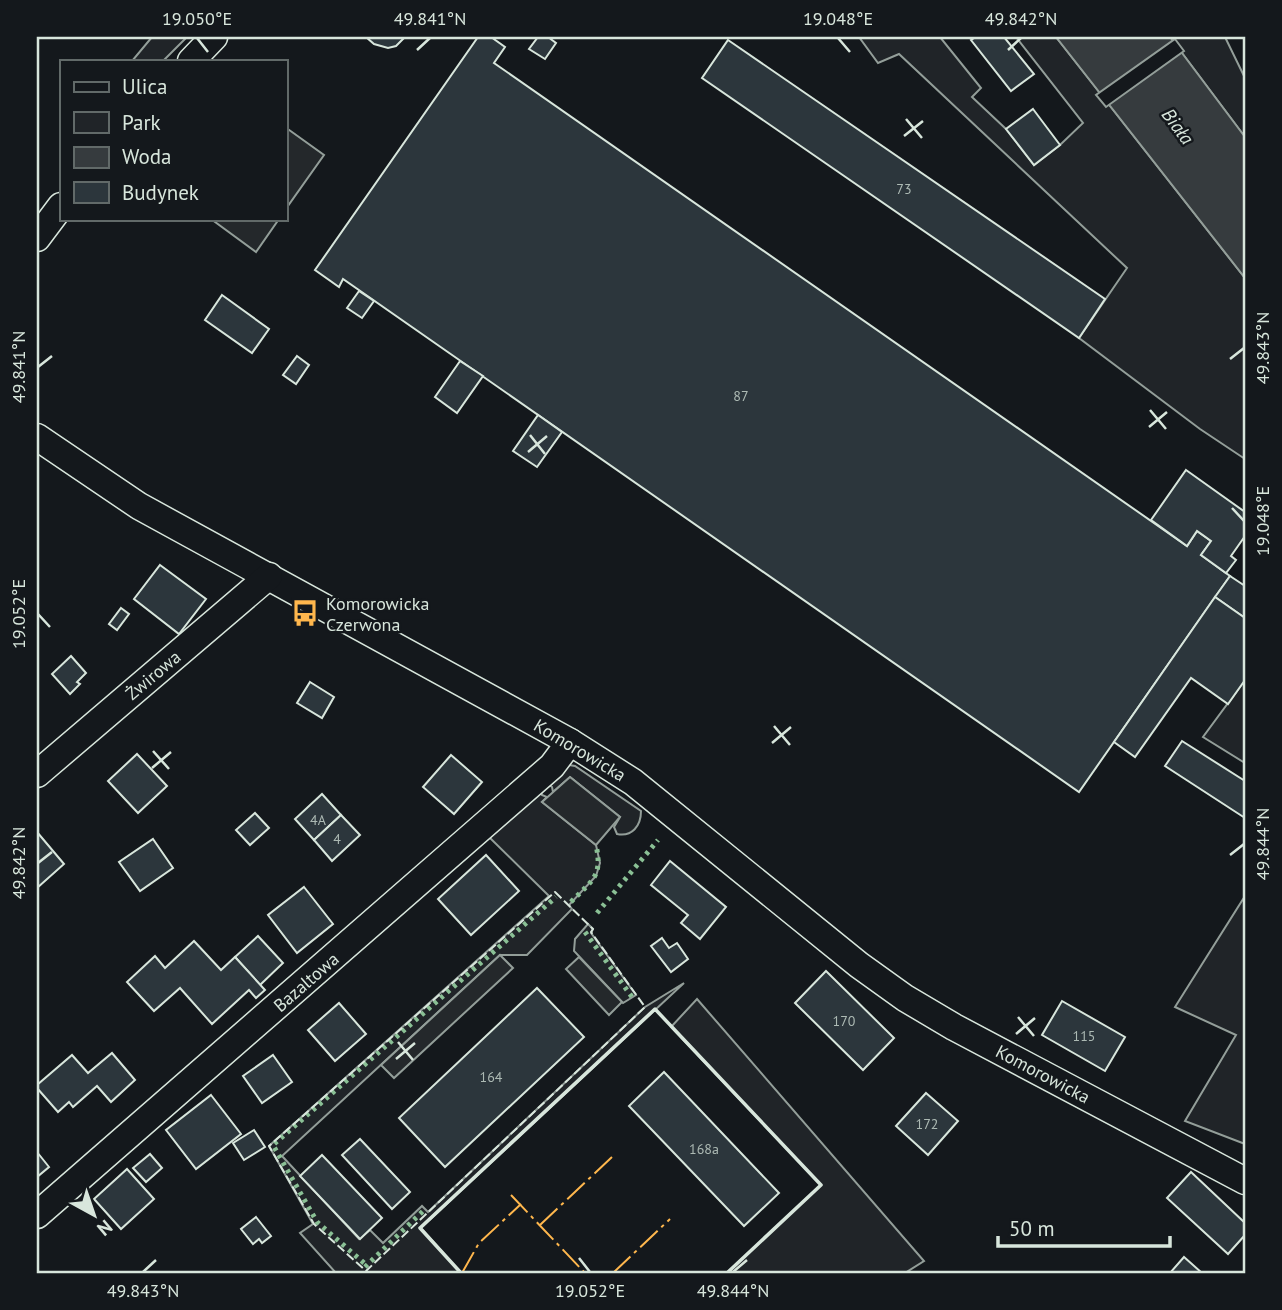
<svg xmlns="http://www.w3.org/2000/svg" width="1282" height="1310" viewBox="0 0 1282 1310" font-family="'PT Sans',sans-serif">
<style>
.green{fill:#202428;stroke:#939e99;stroke-width:2}
.parking{fill:#24282b;stroke:#939e99;stroke-width:2}
.water{fill:#363b3e;stroke:#939e99;stroke-width:2}
.pier{fill:#14181c;stroke:#939e99;stroke-width:2}
.building{fill:#2c363c;stroke:#d8e6dc;stroke-width:2}
.lines{fill:none;stroke-linecap:round;stroke-linejoin:round}
.minor-casing{stroke:#d8e6dc;stroke-width:29}
.minor{stroke:#14181c;stroke-width:26}
.hedge{stroke:#8ac095;stroke-width:5;stroke-dasharray:3.5 5;stroke-linecap:butt}
.fence{stroke:#d8e6dc;stroke-width:2;stroke-dasharray:9 3.5;stroke-linecap:butt}
.wall{stroke:#d8e6dc;stroke-width:3.5}
.power{stroke:#ffb74d;stroke-width:2;stroke-dasharray:24 5 3.5 5;stroke-linecap:butt}
.ticks{fill:none;stroke:#d8e6dc;stroke-width:2.5}
.labels{text-anchor:middle;dominant-baseline:central;stroke-width:5;stroke-linejoin:round;paint-order:stroke}
.number-label{font-size:14px;fill:#adbab4}
.poi-label{font-size:18px;fill:#d8e6dc;stroke:#14181c;text-anchor:start}
.street-label{font-size:18px;fill:#d8e6dc;stroke:#14181c}
.water-label{font-size:19px;font-style:italic;fill:#d8e6dc;stroke:#14181c}
.neatline{fill:none;stroke:#d8e6dc;stroke-width:2.5}
.ticks-label{font-size:18px;text-anchor:middle;fill:#d8e6dc}
</style>
<rect width="100%" height="100%" fill="#14181c"/>
<g class="green">
<polygon points="152,37 187,37 163,61 132,61"/>
<polygon points="859,37 940,37 981,88 972,97 1006,129 1034,165 1060,145 1083,123 1016,37 1056,37 1245,278 1245,459 1200,429 1079,338 1127,268 899,54 878,63"/>
<polygon points="1170,37 1225,37 1245,78 1245,137"/>
<polygon points="1245,680 1245,763 1203,737"/>
<path d="M 569,765 L 575,766 L 641,811 C 641,826 632,837 617,834 L 614,827 L 620,817 L 570,777 L 553,792 L 552,787 L 548,784 L 560,768 Z"/>
<polygon points="540,788 542,795 547,797 542,802 596,845 600,863 596,876 569,905 572,909 527,955 500,955 282,1156 359,1239 370,1230 383,1243 422,1206 428,1212 645,1007 684,983 421,1228 461,1273 336,1273 300,1233 313,1224 269,1146 549,896 489,837"/>
<polygon points="1245,896 1245,1144 1185,1121 1236,1035 1175,1007"/>
<polygon points="588,924 593,929 591,933 636,995 623,1003 574,951 575,939"/>
<polygon points="697,999 924,1261 905,1273 727,1273 821,1185 671,1027"/>
</g>
<g class="parking">
<polygon points="285,127 324,155 285,210"/>
<polygon points="211,219 279,219 256,252"/>
<polygon points="570,777 620,817 596,845 542,802"/>
<polygon points="500,955 513,968 394,1078 381,1065"/>
<polygon points="579,957 622,1002 609,1015 566,969"/>
</g>
<polygon class="water" points="1056,37 1170,37 1245,137 1245,278"/>
<polygon class="pier" points="1175,39 1184,51 1106,107 1096,95"/>
<g class="building">
<polygon points="366,37 405,37 396,46 388,48 374,44"/>
<polygon points="478,37 491,37 505,47 494,63 1187,546 1197,531 1211,541 1201,555 1230,576 1079,792 343,279 339,287 315,270"/>
<polygon points="538,37 548,37 556,43 545,59 529,49"/>
<polygon points="976,37 1004,37 1034,74 1011,91 971,40"/>
<polygon points="728,40 1105,299 1079,338 702,78"/>
<polygon points="1033,109 1060,145 1034,165 1006,129"/>
<polygon points="359,291 374,301 362,318 347,308"/>
<polygon points="222,295 269,329 252,353 205,320"/>
<polygon points="297,356 309,365 296,384 283,375"/>
<polygon points="460,361 483,376 457,413 435,397"/>
<polygon points="538,415 562,432 537,467 513,451"/>
<polygon points="1186,470 1245,512 1245,536 1231,556 1236,560 1226,573 1201,555 1211,541 1197,531 1187,546 1151,520"/>
<polygon points="160,565 206,599 179,634 134,599"/>
<polygon points="1230,576 1245,586 1245,618 1215,597"/>
<polygon points="1215,597 1245,618 1245,680 1228,704 1191,678 1135,757 1114,742"/>
<polygon points="121,608 129,614 117,630 109,624"/>
<polygon points="71,656 86,673 77,682 80,684 70,694 52,674"/>
<polygon points="310,682 334,697 322,718 297,703"/>
<polygon points="1182,741 1245,781 1245,818 1165,766"/>
<polygon points="137,754 167,786 138,813 108,781"/>
<polygon points="451,755 482,782 454,814 423,787"/>
<polygon points="322,794 341,815 314,840 295,819"/>
<polygon points="255,813 269,828 250,845 236,830"/>
<polygon points="341,815 360,835 332,861 314,840"/>
<polygon points="37,832 64,864 37,888"/>
<polygon points="153,839 173,868 140,891 119,862"/>
<polygon points="486,855 519,891 471,935 438,899"/>
<polygon points="670,861 726,907 700,939 681,923 688,915 651,885"/>
<polygon points="304,887 333,924 297,953 268,915"/>
<polygon points="258,936 283,963 260,985 235,957"/>
<polygon points="662,938 669,948 677,943 688,959 671,972 651,946"/>
<polygon points="194,941 221,970 235,957 265,990 256,998 249,990 212,1024 180,988 154,1011 127,982 155,956 165,968"/>
<polygon points="826,971 894,1038 863,1070 795,1003"/>
<polygon points="537,988 584,1037 445,1167 399,1118"/>
<polygon points="1062,1001 1125,1037 1105,1071 1042,1035"/>
<polygon points="339,1003 366,1034 335,1061 308,1030"/>
<polygon points="112,1053 135,1080 111,1102 97,1086 73,1107 69,1102 58,1112 37,1088 37,1085 72,1055 88,1073"/>
<polygon points="273,1055 292,1082 262,1103 243,1076"/>
<polygon points="664,1072 779,1193 744,1226 629,1106"/>
<polygon points="926,1093 958,1121 928,1155 896,1126"/>
<polygon points="211,1095 241,1134 196,1169 166,1130"/>
<polygon points="254,1130 265,1147 244,1160 233,1143"/>
<polygon points="360,1139 410,1192 392,1209 342,1155"/>
<polygon points="37,1152 49,1167 37,1177"/>
<polygon points="150,1154 162,1168 146,1182 133,1168"/>
<polygon points="322,1155 382,1218 360,1239 300,1176"/>
<polygon points="127,1169 154,1199 121,1229 94,1199"/>
<polygon points="1191,1172 1245,1223 1245,1235 1228,1254 1167,1198"/>
<polygon points="256,1217 271,1236 262,1243 259,1239 253,1244 241,1229"/>
<polygon points="1184,1257 1202,1273 1170,1273"/>
</g>
<g class="lines">
<defs>
<g id="minor">
<polyline points="191,61 214,37"/>
<polyline points="37,238 61,206"/>
<polyline points="37,437 139,506 570,742 633,782 859,965 905,998 954,1027 1245,1181"/>
<polyline points="37,774 269,576"/>
<polyline points="37,1215 552,766 570,742"/>
</g>
</defs>
<use href="#minor" class="minor-casing"/>
<use href="#minor" class="minor"/>
<g class="hedge">
<path d="M 571,902 C 592,880 603,877 596,845"/>
<polyline points="597,913 658,840"/>
<polyline points="585,932 632,997"/>
<polyline points="364,1263 317,1222 273,1145 556,897"/>
<polyline points="365,1267 423,1211"/>
</g>
<polygon class="fence" points="555,892 593,929 591,932 645,1007 366,1271 314,1224 269,1146"/>
<polyline class="wall" points="461,1273 420,1228 655,1009 821,1185 727,1273"/>
<g class="power">
<polyline points="511,1195 585,1273"/>
<polyline points="540,1225 612,1157"/>
<polyline points="462,1273 479,1243 521,1204"/>
<polyline points="613,1273 670,1219"/>
</g>
</g>
<path class="ticks" d="M 197,38 L 208,52M 838,38 L 850,52M 417,50 L 430,38M 1008,50 L 1021,38M 906,119 L 922,138M 904,136 L 923,121M 1230,359 L 1244,348M 38,367 L 52,356M 1150,410 L 1166,429M 1149,427 L 1167,412M 530,435 L 545,454M 528,452 L 547,436M 1232,508 L 1244,521M 38,614 L 50,627M 774,726 L 790,745M 772,743 L 791,727M 153,751 L 169,769M 152,768 L 171,752M 1230,855 L 1244,844M 38,863 L 52,852M 1018,1017 L 1034,1036M 1016,1034 L 1035,1018M 398,1042 L 413,1060M 396,1059 L 415,1043M 579,1258 L 590,1272M 143,1272 L 156,1260M 733,1272 L 747,1260"/>
<defs>
<symbol id="bus-bare" viewBox="-9 -9 18 18"><path d="M-5-6H5V4H4V6H2V4H-2V6H-4V4H-5ZM-3.5-4V0h7V-4ZM-3.5 1.2v1.5H-2V1.2ZM2 1.2v1.5H3.5V1.2Z" fill="#ffb74d" stroke="#14181c" stroke-width="2.5" paint-order="stroke"/></symbol>
</defs>
<g fill-rule="evenodd">
<use href="#bus-bare" x="286" y="594" width="38" height="38"/>
</g>
<g class="labels">
<g class="number-label">
<text x="904" y="189">73</text>
<text x="741" y="396">87</text>
<text x="318" y="820">4A</text>
<text x="337" y="839">4</text>
<text x="844" y="1021">170</text>
<text x="1084" y="1036">115</text>
<text x="491" y="1077">164</text>
<text x="927" y="1124">172</text>
<text x="704" y="1149">168a</text>
</g>
<g class="poi-label">
<text x="326" y="603">Komorowicka<tspan x="326" dy="21">Czerwona</tspan></text>
</g>
<g class="street-label">
<text transform="translate(153 675) rotate(-40)">Żwirowa</text>
<text transform="translate(580 750) rotate(31)">Komorowicka</text>
<text transform="translate(306 982) rotate(-41)">Bazaltowa</text>
<text transform="translate(1043 1074) rotate(28)">Komorowicka</text>
</g>
<g class="water-label">
<text transform="translate(1178 126) rotate(53)">Biała</text>
</g>
</g>
<rect width="1282" height="1310" fill="none" stroke="#14181c" stroke-width="77"/>
<rect x="60" y="60" width="228" height="161" fill="#14181c" stroke="#626a69" stroke-width="2"/>
<rect x="74" y="82" width="35" height="10" fill="#14181c" stroke="#626a69" stroke-width="2"/>
<text x="122" y="94" font-size="21" fill="#d8e6dc">Ulica</text>
<rect x="74" y="112" width="35" height="21" fill="#202428" stroke="#626a69" stroke-width="2"/>
<text x="122" y="130" font-size="21" fill="#d8e6dc">Park</text>
<rect x="74" y="147" width="35" height="21" fill="#363b3e" stroke="#626a69" stroke-width="2"/>
<text x="122" y="164" font-size="21" fill="#d8e6dc">Woda</text>
<rect x="74" y="182" width="35" height="21" fill="#2c363c" stroke="#626a69" stroke-width="2"/>
<text x="122" y="200" font-size="21" fill="#d8e6dc">Budynek</text>
<g transform="translate(94 1215) rotate(140)" stroke="#14181c" stroke-width="5" paint-order="stroke">
<path d="M0-5L12 26L0 18L-12 26Z" fill="#d8e6dc"/>
<text y="-10" font-size="19" font-weight="bold" text-anchor="middle" fill="#d8e6dc">N</text>
</g>
<path d="M998 1236v10h172v-10" fill="none" stroke="#d8e6dc" stroke-width="3.5"/>
<text x="1009" y="1236" font-size="21" fill="#d8e6dc" stroke="#14181c" stroke-width="5" paint-order="stroke">50 m</text>
<rect x="38" y="38" width="1206" height="1234" class="neatline"/>
<g class="ticks-label">
<text x="197" y="25">19.050°E</text>
<text x="430" y="25">49.841°N</text>
<text x="838" y="25">19.048°E</text>
<text x="1021" y="25">49.842°N</text>
<text transform="translate(1263 348) rotate(-90)" y="6">49.843°N</text>
<text transform="translate(19 367) rotate(-90)" y="6">49.841°N</text>
<text transform="translate(1263 521) rotate(-90)" y="6">19.048°E</text>
<text transform="translate(19 614) rotate(-90)" y="6">19.052°E</text>
<text transform="translate(1263 844) rotate(-90)" y="6">49.844°N</text>
<text transform="translate(19 863) rotate(-90)" y="6">49.842°N</text>
<text x="143" y="1297">49.843°N</text>
<text x="590" y="1297">19.052°E</text>
<text x="733" y="1297">49.844°N</text>
</g>
</svg>
